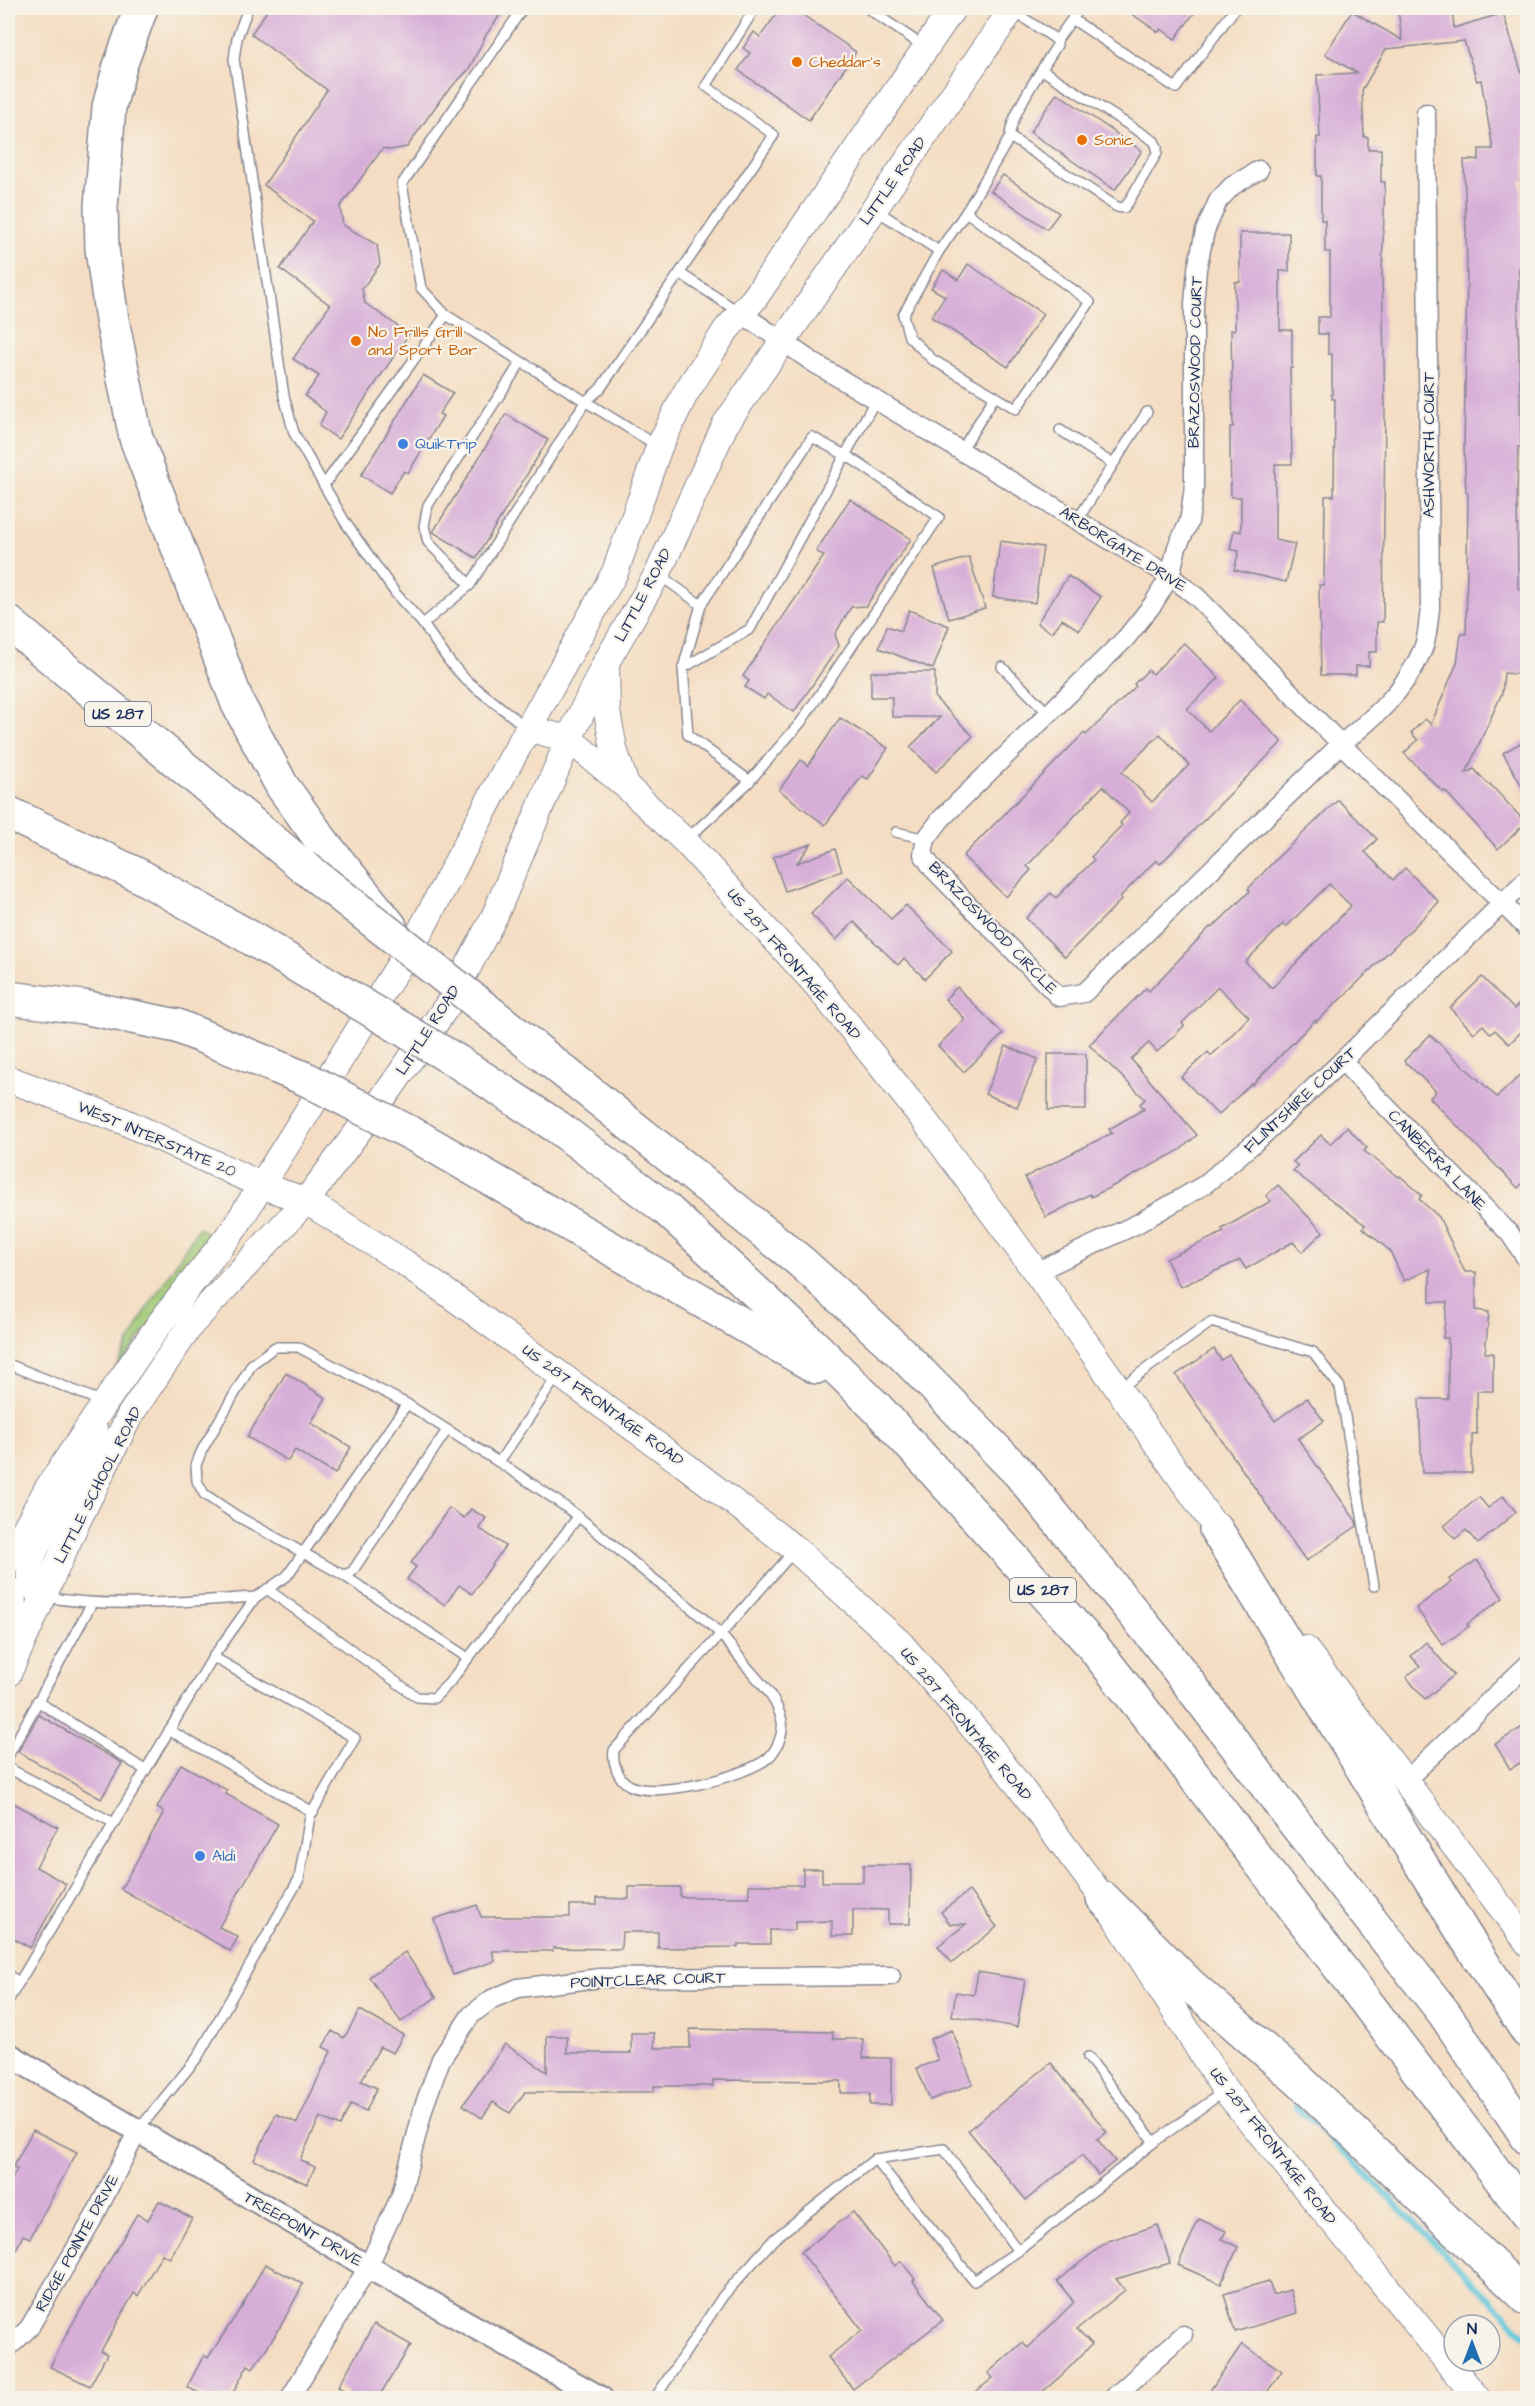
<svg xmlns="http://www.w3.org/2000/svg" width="1535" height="2406" viewBox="0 0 1535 2406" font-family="'Architects Daughter',sans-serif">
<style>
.green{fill:#9ec773;stroke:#5c7b68;stroke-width:1.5}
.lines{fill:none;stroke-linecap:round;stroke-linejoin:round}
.stream{stroke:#5ec5da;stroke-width:6}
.building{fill:#d7aed8;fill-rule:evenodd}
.service-casing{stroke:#888690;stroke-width:12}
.minor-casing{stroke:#888690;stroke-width:21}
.tertiary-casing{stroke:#888690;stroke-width:26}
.secondary-casing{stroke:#888690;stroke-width:28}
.motorway-casing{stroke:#888690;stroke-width:36}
.service{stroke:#fff;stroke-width:9}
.minor{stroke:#fff;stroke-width:18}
.tertiary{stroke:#fff;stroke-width:22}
.secondary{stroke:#fff;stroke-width:26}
.motorway{stroke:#fff;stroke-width:33}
.motorway-bridge-casing{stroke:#888690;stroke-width:36;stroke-linecap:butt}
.motorway-bridge{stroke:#fff;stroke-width:33}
.food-dot{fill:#e8710a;stroke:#f7f3e8;stroke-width:2}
.shop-dot{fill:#3f7fe0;stroke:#f7f3e8;stroke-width:2}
.labels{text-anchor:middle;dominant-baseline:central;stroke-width:4.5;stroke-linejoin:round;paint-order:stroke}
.shield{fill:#f7f3e8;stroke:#5d6a87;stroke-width:1.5}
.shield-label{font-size:15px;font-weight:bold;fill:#1b2f5e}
.food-label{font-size:16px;fill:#c56008;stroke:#f7f3e8;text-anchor:start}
.street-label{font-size:16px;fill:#1b2f5e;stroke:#f7f3e8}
.shop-label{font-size:16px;fill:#366cbe;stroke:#f7f3e8;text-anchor:start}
</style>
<rect width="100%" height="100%" fill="#f7f3e8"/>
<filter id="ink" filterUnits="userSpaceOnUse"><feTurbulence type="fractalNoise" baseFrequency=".0167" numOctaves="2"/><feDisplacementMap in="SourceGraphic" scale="12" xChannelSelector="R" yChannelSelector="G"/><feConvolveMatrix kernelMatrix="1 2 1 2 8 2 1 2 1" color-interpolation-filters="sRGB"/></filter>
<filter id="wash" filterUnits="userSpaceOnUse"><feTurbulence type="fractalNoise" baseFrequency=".008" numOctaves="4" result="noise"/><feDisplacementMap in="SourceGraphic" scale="24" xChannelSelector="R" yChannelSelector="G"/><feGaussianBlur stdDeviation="1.35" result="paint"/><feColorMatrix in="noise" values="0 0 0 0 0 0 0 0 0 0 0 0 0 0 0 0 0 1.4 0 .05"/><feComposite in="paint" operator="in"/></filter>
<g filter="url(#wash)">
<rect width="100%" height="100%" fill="#f4ddc2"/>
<polygon class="green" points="199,1227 215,1239 112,1376 146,1310"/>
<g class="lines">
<polyline class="stream" points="1296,2106 1347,2155 1528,2337"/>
</g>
<g id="blocks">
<g class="building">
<polygon points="269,8 505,8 486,35 469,69 443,96 407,147 390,150 383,148 340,207 343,225 377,245 380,264 362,289 365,303 409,334 338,439 319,426 326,412 305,396 319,376 293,359 330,305 280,269 313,221 264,185 327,90 251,34"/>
<polygon points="781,8 793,8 856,52 809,120 738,70 750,53 743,48 754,32 760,37"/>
<polygon points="1123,8 1198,8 1175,39 1161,29 1158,32"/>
<polygon points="1420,8 1452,8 1454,28 1503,13 1527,90 1527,117 1524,118 1525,180 1521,180 1523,268 1519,268 1518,313 1521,447 1518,447 1517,492 1518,589 1527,589 1527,675 1504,673 1502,693 1466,773 1474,769 1489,785 1490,784 1526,823 1498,849 1445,791 1443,792 1404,753 1418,740 1411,733 1425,719 1431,724 1457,663 1461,634 1466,634 1468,492 1466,492 1464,447 1467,268 1464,160 1479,160 1479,149 1493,149 1481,80 1477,81 1464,41 1386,49 1362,90 1364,137 1368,137 1368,149 1381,149 1381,182 1385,182 1382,272 1385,406 1383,622 1377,622 1377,652 1369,652 1369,666 1356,666 1356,675 1321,675 1319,585 1324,585 1325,496 1334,496 1335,399 1332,399 1332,354 1328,354 1328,334 1318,334 1318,317 1330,317 1330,252 1325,252 1325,220 1321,220 1321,176 1317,176 1317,137 1320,137 1317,75 1357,73 1325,54 1352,11 1402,40 1398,10"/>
<polygon points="1057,93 1142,151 1115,190 1030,132"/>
<polygon points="1003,175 1059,213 1047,229 991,191"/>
<polygon points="1240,233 1289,233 1289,271 1280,271 1280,330 1292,330 1292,368 1290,368 1292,464 1275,464 1275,540 1295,544 1286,582 1234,570 1239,551 1230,549 1234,530 1241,532 1241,497 1231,497 1230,448 1230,427 1233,427 1231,330 1235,330 1235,282 1240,282"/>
<polygon points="968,264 1043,314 1008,367 931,317 945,296 931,288 943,270 958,280"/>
<polygon points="423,375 453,393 439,414 443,416 408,473 404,471 390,493 361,475"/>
<polygon points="506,414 548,440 476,558 433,532"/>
<polygon points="850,499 911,539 866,606 851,607 835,634 839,646 794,712 767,694 764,699 745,687 749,681 743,676 824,556 816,551"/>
<polygon points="1000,541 1043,547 1035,603 993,597"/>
<polygon points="969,557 985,608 949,619 934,568"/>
<polygon points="1068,576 1101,597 1079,630 1062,619 1052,633 1037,623"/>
<polygon points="909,610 949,626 933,669 879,648 887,626 901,631"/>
<path d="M 1184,643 L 1219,678 L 1187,709 L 1209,731 L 1240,700 L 1282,742 L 1160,864 L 1156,860 L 1120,897 L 1122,899 L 1065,957 L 1026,918 L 1051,893 L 1056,898 L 1094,860 L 1091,857 L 1122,825 L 1120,823 L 1129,813 L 1103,786 L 1027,866 L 1031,870 L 1006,897 L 963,856 L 1084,733 L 1086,735 L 1136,686 L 1134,684 L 1148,670 L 1153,674 ZM 1160,734 L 1189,765 L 1152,802 L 1122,772 Z"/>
<polygon points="871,672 935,672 935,698 973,736 936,772 910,747 940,717 892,717 892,697 871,697"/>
<polygon points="840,718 888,748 868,779 862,776 825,825 779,790 801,760 808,766"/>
<polygon points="1527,739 1527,795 1503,753"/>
<path d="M 1338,800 L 1377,839 L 1365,852 L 1393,880 L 1405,868 L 1439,902 L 1348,992 L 1316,1022 L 1315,1020 L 1252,1085 L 1251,1084 L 1218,1115 L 1181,1077 L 1208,1052 L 1211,1056 L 1249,1017 L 1218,987 L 1182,1023 L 1184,1026 L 1157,1052 L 1149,1043 L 1131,1059 L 1197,1135 L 1180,1150 L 1123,1181 L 1091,1197 L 1090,1194 L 1046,1217 L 1025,1177 L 1112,1133 L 1109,1129 L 1144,1109 L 1140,1104 L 1145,1099 L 1089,1045 L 1146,988 L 1149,991 L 1210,927 L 1212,928 L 1250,891 L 1248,889 L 1279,856 ZM 1329,884 L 1351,906 L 1272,988 L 1245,962 L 1283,924 L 1286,927 Z"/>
<polygon points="811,844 797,863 835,849 842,871 785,891 773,857"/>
<polygon points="848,877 891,919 906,905 952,951 925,979 904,958 898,965 854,922 836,940 811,914"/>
<polygon points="1482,977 1514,1009 1527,996 1527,1026 1509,1044 1495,1030 1491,1034 1483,1025 1474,1033 1450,1008"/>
<polygon points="957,987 1003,1034 964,1072 938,1046 965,1019 945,999"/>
<polygon points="1430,1035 1497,1097 1527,1069 1527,1179 1518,1188 1430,1098 1436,1091 1404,1061"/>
<polygon points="1006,1046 1038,1059 1017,1107 985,1094"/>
<rect x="1048" y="1054" width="38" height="56"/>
<polygon points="1347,1127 1367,1148 1364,1151 1399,1177 1400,1176 1422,1195 1419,1199 1439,1217 1465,1272 1476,1272 1476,1310 1489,1312 1485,1353 1493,1353 1493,1391 1477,1391 1477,1434 1472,1434 1472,1473 1422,1473 1419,1399 1448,1399 1448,1338 1443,1338 1447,1302 1430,1302 1430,1269 1404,1281 1390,1251 1363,1228 1365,1225 1293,1171 1298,1166 1293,1162 1321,1135 1330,1144"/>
<polygon points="1278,1185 1323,1232 1302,1252 1293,1242 1246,1269 1240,1260 1180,1287 1166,1259 1224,1232 1222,1229 1271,1201 1266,1196"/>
<polygon points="1214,1349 1221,1360 1229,1355 1275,1421 1307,1398 1324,1421 1298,1439 1356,1521 1357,1526 1306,1561 1176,1375"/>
<polygon points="286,1373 326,1398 311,1423 351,1447 335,1474 295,1450 288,1461 247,1437"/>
<polygon points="1503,1496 1516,1512 1478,1544 1466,1530 1455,1539 1444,1526 1479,1497 1488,1508"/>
<polygon points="449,1508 464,1518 471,1509 486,1518 479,1528 505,1546 472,1594 459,1585 445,1605 407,1579 416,1567 411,1563"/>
<polygon points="1477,1560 1503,1598 1467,1624 1469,1626 1443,1645 1416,1608 1451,1582 1449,1579"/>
<polygon points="1426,1642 1454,1675 1425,1699 1406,1677 1420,1666 1411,1656"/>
<polygon points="39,1715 122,1763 101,1799 18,1752"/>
<polygon points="1527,1724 1527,1759 1510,1769 1495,1744"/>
<polygon points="181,1764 227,1790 226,1794 278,1824 219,1927 238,1937 230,1951 121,1889 164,1812 157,1808"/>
<polygon points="8,1800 58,1827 36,1867 66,1884 30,1948 8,1935"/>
<polygon points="863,1865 911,1865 910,1924 888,1924 888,1910 853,1909 853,1936 832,1936 832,1921 795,1922 795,1930 770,1930 770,1944 738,1944 738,1947 658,1948 658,1932 622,1932 621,1949 553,1948 553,1951 492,1951 495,1961 453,1975 434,1919 477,1905 481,1917 570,1917 570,1905 597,1905 597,1898 629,1899 629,1887 680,1887 680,1897 749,1897 749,1885 803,1885 803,1869 822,1869 822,1882 863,1882"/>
<polygon points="969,1891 997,1927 952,1963 938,1946 966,1924 950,1924 941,1912"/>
<polygon points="405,1952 436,1997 401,2022 369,1977"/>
<polygon points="978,1972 1025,1980 1017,2027 952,2016 956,1992 974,1995"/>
<polygon points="360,2010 403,2035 393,2053 380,2047 361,2081 377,2088 366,2111 351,2104 340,2126 320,2117 300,2160 315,2167 307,2184 254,2160 276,2114 297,2123 331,2051 323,2047 332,2031 344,2038"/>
<polygon points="690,2029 833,2032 833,2039 863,2039 863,2058 891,2058 891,2105 870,2105 870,2093 841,2093 841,2081 713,2080 713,2086 654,2086 654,2092 525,2092 510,2113 493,2102 482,2118 463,2105 505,2044 547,2072 547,2036 567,2036 567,2053 631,2053 631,2033 654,2033 654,2048 690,2048"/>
<polygon points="952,2030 973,2084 930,2100 917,2068 938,2060 930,2039"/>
<polygon points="1051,2063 1107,2132 1097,2139 1115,2161 1098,2175 1082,2155 1026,2200 968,2130"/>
<polygon points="33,2130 77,2152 30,2238 23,2235 8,2267 8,2186 17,2169 13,2167"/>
<polygon points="159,2201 192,2218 170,2258 162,2254 138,2296 134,2293 101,2351 107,2354 90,2386 50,2367 67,2333 137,2214 148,2220"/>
<polygon points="853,2212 895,2266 901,2261 915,2279 913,2281 943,2320 853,2389 828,2357 862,2330 801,2252"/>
<polygon points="1199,2219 1226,2231 1222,2239 1238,2247 1221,2284 1178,2265"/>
<polygon points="1158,2225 1170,2263 1116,2279 1125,2290 1077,2329 1092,2344 1062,2375 1035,2398 968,2398 993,2378 988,2373 1023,2342 1028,2348 1074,2302 1057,2281 1108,2241"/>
<polygon points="265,2264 303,2284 278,2331 253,2368 248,2365 230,2398 208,2398 187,2387 204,2355 208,2358 242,2306"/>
<polygon points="1269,2281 1273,2295 1290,2290 1297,2313 1235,2332 1224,2294"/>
<polygon points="374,2324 411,2345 378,2398 346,2398 349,2393 338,2387"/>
<polygon points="1242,2344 1282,2371 1263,2398 1205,2398"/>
</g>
</g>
</g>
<g filter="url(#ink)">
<use href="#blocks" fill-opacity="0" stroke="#888690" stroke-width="1.5"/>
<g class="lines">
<defs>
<g id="service">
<polyline points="248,8 237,38 234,59 284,396 294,433 345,522 396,594 423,624 449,661 466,680 527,728"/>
<polyline points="523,8 402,184 421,288 446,315 659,447"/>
<polyline points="867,8 923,46"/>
<polyline points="1072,19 1176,88 1234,10 1231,8"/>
<polyline points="1057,40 1080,8"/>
<polyline points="1010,137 1117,207 1124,208 1128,203 1157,153 1157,147 1154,141 1042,70"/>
<polyline points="876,210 939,251 903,315 909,337 933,360 995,396 961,451"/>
<path d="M 966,212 L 1010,137 C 1009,116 1045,65 1057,45 L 1057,40 L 1013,11"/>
<polyline points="939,251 966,212 1090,302 1016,409 995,396"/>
<polyline points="681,274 739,312"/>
<polyline points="1060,430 1113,464"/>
<polyline points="324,485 446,315"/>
<polyline points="1078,519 1147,412"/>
<polyline points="658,574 701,605 812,437 852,459 939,517 801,722 747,784 687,839"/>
<polyline points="470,585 428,542 424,526 428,505 521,362"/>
<polyline points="701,605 683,668 688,735 750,781"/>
<polyline points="423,624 470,585 585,402 600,389 774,135 706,86 755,8"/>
<polyline points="1002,667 1048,713"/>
<polyline points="683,668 750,629 876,399"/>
<polyline points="896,832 926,839"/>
<polyline points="8,1364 103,1402"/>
<polyline points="1120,1388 1211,1322 1313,1352 1340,1387 1374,1586"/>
<polyline points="407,1404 298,1347 275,1347 252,1364 202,1450 196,1465 197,1481 204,1494 237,1516 343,1575 352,1572 447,1430"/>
<polyline points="499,1462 558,1375"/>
<polyline points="343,1575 468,1658"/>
<polyline points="267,1589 417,1697 434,1698 449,1683 578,1517"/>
<path d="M 45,1597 C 114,1609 186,1601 256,1597"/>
<polyline points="37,1701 145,1770"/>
<polyline points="169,1730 313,1812"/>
<polyline points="8,1756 92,1603"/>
<polyline points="8,1768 114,1823"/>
<polyline points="8,1975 19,1982"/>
<path d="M 8,2001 L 213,1657 L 256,1597 L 287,1576 L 407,1404 C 463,1441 522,1474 575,1514 C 599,1533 622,1553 645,1572 C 668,1591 703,1615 722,1636 C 731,1646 739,1657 748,1668 C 762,1684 777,1699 782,1721 C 784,1733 777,1750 768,1758 C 747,1776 654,1800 629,1785 C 618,1779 612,1762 614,1750 L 721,1634 L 794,1551"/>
<polyline points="1088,2057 1154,2142 1223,2092"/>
<polyline points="138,2130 197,2058 299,1879 310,1816 355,1738 213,1657"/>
<polyline points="875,2159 974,2281 1018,2251"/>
<polyline points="655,2398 723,2296 774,2239 875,2159 944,2149 1018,2251 1154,2142"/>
</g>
<g id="minor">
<path d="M 1259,170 L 1232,186 L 1218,201 L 1205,231 L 1197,269 L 1194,304 L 1194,487 L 1189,522 L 1177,547 L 1170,576 L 1153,604 L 1126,638 L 941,819 L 926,839 L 923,854 L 933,869 L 1059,997 L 1084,993 L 1341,744 C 1375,717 1404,692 1422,651 C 1428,639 1428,622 1430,609 L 1426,113"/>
<polyline points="741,313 814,363 1170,576 1197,597 1341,744 1528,929"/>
<polyline points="1342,1061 1510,1234 1528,1261"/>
<polyline points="1036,1272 1137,1224 1204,1185 1260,1138 1342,1061 1528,878"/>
<polyline points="1404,1782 1528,1664"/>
<polyline points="8,2348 29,2328 94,2217 137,2132"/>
<polyline points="290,2398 368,2267 401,2195 424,2106 441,2059 471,2015 492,1999 518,1988 600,1978 891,1976"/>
<polyline points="1113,2398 1183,2335"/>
</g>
<polyline id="tertiary" points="8,2054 368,2267 601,2398"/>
<g id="secondary">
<polyline points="606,667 607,712 614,749 626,786"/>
<polyline points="529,729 569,739 626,786 685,841 815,983 925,1121 1036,1272 1226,1542"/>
<polyline points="8,1079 121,1120 261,1185 306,1201 405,1263 457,1300 686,1466 795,1549 900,1643 990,1747 1103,1898 1225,2090 1477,2398"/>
<polyline points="8,1560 47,1489 105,1403 160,1323 234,1229 420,932 508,765 615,572 659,447 685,394 726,330 754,299 953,8"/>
<path d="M 8,1589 C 17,1598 11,1610 8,1621"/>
<path d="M 43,1597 C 37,1592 32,1586 30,1578 C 24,1550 67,1504 79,1480 C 87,1466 90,1447 95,1432"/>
<polyline points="1305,1649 1528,1943"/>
<polyline points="8,1674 75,1526 130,1415 192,1323 306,1201 392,1086 449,1003 495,915 569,739 605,664 658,573 725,425 1013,8"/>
</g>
<g id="motorway">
<polyline points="141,8 120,66 109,107 101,207 102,249 112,320 136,438 238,704 282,786 324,844 390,926"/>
<polyline points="8,622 303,866"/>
<polyline points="8,813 140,876 244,934"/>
<polyline points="8,998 83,1007 177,1026"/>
<polyline points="502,1022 800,1261 900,1352 1020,1474 1159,1644 1294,1822 1444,2013 1528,2138"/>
<polyline points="458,1062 559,1128 666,1209 811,1343 877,1408 1091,1644 1169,1743 1528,2215"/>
<polyline points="420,1138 816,1367"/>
<polyline points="1216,1529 1465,1936 1528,2032"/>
<polyline points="1103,1898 1189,1984 1300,2081 1528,2299"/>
</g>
</defs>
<use href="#service" class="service-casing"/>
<use href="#minor" class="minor-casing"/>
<use href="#tertiary" class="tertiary-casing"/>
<use href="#secondary" class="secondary-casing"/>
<use href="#motorway" class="motorway-casing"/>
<use href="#service" class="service"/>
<use href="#minor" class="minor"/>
<use href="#tertiary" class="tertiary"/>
<use href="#secondary" class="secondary"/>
<use href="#motorway" class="motorway"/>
<defs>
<g id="motorway-bridge">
<polyline points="303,866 502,1022"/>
<polyline points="244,934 458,1062"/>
<polyline points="177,1026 306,1079 420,1138"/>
</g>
</defs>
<use href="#motorway-bridge" class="motorway-bridge-casing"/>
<use href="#motorway-bridge" class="motorway-bridge"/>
</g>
</g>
<g class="food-dot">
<circle cx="797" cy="62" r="6"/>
<circle cx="1082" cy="140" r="6"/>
<circle cx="356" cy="341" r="6"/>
</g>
<g class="shop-dot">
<circle cx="403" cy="444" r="6"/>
<circle cx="200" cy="1856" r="6"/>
</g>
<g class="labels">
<g class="shield">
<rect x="85" y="702" width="66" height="24" rx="4.5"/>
<rect x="1010" y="1578" width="66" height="24" rx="4.5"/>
</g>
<g class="shield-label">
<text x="118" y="714">US 287</text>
<text x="1043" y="1590">US 287</text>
</g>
<g class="food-label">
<text x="809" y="62">Cheddar's</text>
<text x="1094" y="140">Sonic</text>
<text x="368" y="332">No Frills Grill<tspan x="368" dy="18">and Sport Bar</tspan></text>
</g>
<g class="street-label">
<text transform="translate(893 181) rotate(-55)">LITTLE ROAD</text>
<text transform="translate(1195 362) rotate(-89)">BRAZOSWOOD COURT</text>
<text transform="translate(1429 445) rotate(-90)">ASHWORTH COURT</text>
<text transform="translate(1123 549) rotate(32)">ARBORGATE DRIVE</text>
<text transform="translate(643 595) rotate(-62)">LITTLE ROAD</text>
<text transform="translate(993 928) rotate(46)">BRAZOSWOOD CIRCLE</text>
<text transform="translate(794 964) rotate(49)">US 287 FRONTAGE ROAD</text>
<text transform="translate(428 1030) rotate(-57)">LITTLE ROAD</text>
<text transform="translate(1300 1100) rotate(-43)">FLINTSHIRE COURT</text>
<text transform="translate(157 1139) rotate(23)">WEST INTERSTATE 20</text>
<text transform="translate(1437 1160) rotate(46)">CANBERRA LANE</text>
<text transform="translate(603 1405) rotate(36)">US 287 FRONTAGE ROAD</text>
<text transform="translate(98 1485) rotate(-63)">LITTLE SCHOOL ROAD</text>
<text transform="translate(966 1724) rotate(50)">US 287 FRONTAGE ROAD</text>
<text transform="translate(648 1980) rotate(-2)">POINTCLEAR COURT</text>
<text transform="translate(1273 2146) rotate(52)">US 287 FRONTAGE ROAD</text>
<text transform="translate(303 2229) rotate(30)">TREEPOINT DRIVE</text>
<text transform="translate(77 2243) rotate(-61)">RIDGE POINTE DRIVE</text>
</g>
<g class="shop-label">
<text x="415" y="444">QuikTrip</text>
<text x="212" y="1856">Aldi</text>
</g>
</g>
<rect width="1535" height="2406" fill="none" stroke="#f7f3e8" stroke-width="30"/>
<g transform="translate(1472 2343)"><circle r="28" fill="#f7f3e8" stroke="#9fa5b1" stroke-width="1.5"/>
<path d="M0-4.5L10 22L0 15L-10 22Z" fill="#1f6fb2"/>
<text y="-9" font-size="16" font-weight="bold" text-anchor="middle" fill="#1b2f5e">N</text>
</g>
</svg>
